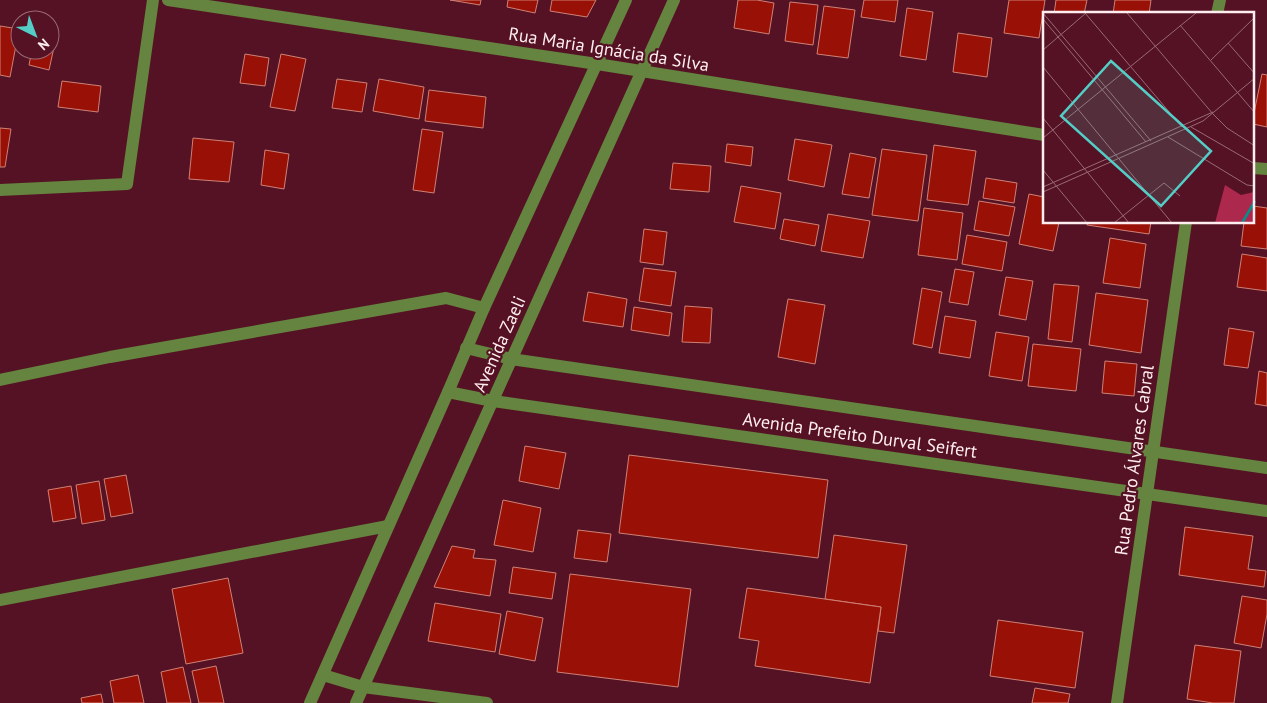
<svg xmlns="http://www.w3.org/2000/svg" width="1267" height="703" viewBox="0 0 1267 703" font-family="'PT Sans',sans-serif">
<style>
.building{fill:#991007;stroke:#ce8175}
.lines{fill:none;stroke-linecap:round;stroke-linejoin:round}
.minor{stroke:#64843f;stroke-width:12}
.labels{text-anchor:middle;dominant-baseline:central;stroke-width:4.5;stroke-linejoin:round;paint-order:stroke}
.street-label{font-size:18px;fill:#ffedef;stroke:#551224}
.inset-river{fill:none;stroke:#01908a;stroke-width:2.5}
.inset-road{fill:none;stroke:#996a75;stroke-width:1}
.view{fill:#54cdc6;fill-opacity:0.15;stroke:#54cdc6;stroke-width:2.5}
.inset-edge{fill:none;stroke:#ffedef;stroke-width:2.5}
</style>
<rect width="100%" height="100%" fill="#551224"/>
<g class="building">
<polygon points="450,0 481,0 480,5"/>
<polygon points="508,0 538,0 535,13 507,7"/>
<polygon points="552,0 596,0 587,17 550,11"/>
<polygon points="738,0 757,0 774,3 769,34 734,28"/>
<polygon points="864,0 898,0 895,22 861,17"/>
<polygon points="1009,0 1045,0 1039,38 1004,33"/>
<polygon points="1056,0 1087,0 1084,14 1054,14"/>
<polygon points="1115,0 1151,0 1149,14 1113,14"/>
<polygon points="790,2 818,5 813,45 785,41"/>
<polygon points="824,6 855,10 848,58 817,54"/>
<polygon points="907,8 933,12 926,60 900,56"/>
<polygon points="0,26 19,29 10,77 0,75"/>
<polygon points="958,33 992,38 987,77 953,72"/>
<polygon points="50,37 56,38 49,70 29,65 32,50 50,50"/>
<polygon points="245,54 269,58 265,86 240,83"/>
<polygon points="281,54 306,59 295,111 270,107"/>
<polygon points="1262,74 1267,75 1267,127 1253,124 1253,118"/>
<polygon points="337,79 367,83 362,112 332,108"/>
<polygon points="379,79 424,87 419,119 373,111"/>
<polygon points="62,81 101,86 98,112 58,107"/>
<polygon points="429,90 486,97 483,128 425,121"/>
<polygon points="0,128 11,129 5,167 0,167"/>
<polygon points="422,129 443,132 434,193 413,190"/>
<polygon points="193,138 234,142 229,182 189,179"/>
<polygon points="795,139 832,145 824,187 788,180"/>
<polygon points="727,144 753,147 751,166 725,162"/>
<polygon points="934,145 976,151 968,205 927,200"/>
<polygon points="882,149 927,155 918,221 872,215"/>
<polygon points="265,150 289,154 284,189 261,185"/>
<polygon points="850,153 876,158 869,198 842,194"/>
<polygon points="673,163 711,166 709,192 670,189"/>
<polygon points="986,178 1017,183 1014,203 983,198"/>
<polygon points="741,186 781,193 775,229 734,222"/>
<polygon points="1029,194 1044,197 1044,222 1059,222 1053,251 1019,244"/>
<polygon points="979,201 1015,207 1009,236 974,230"/>
<polygon points="1253,206 1267,208 1267,249 1241,246 1244,222 1253,222"/>
<polygon points="924,208 963,213 957,260 918,255"/>
<polygon points="828,214 870,221 863,258 821,251"/>
<polygon points="784,219 819,225 815,246 780,239"/>
<polygon points="1087,222 1151,222 1149,234 1087,225"/>
<polygon points="644,229 667,232 663,265 640,262"/>
<polygon points="967,235 1007,242 1002,271 962,264"/>
<polygon points="1110,238 1146,244 1140,288 1103,283"/>
<polygon points="1242,254 1267,258 1267,291 1237,287"/>
<polygon points="644,268 676,272 671,306 639,301"/>
<polygon points="955,269 974,272 968,305 949,302"/>
<polygon points="1006,277 1033,281 1026,320 999,315"/>
<polygon points="1054,284 1079,286 1072,342 1048,339"/>
<polygon points="922,288 942,292 932,348 913,344"/>
<polygon points="588,292 627,299 623,327 583,321"/>
<polygon points="1096,293 1148,300 1141,353 1089,345"/>
<polygon points="788,299 825,305 815,364 778,357"/>
<polygon points="685,306 712,308 710,343 682,342"/>
<polygon points="634,307 672,313 669,336 631,330"/>
<polygon points="945,316 976,321 970,358 939,353"/>
<polygon points="1229,328 1254,332 1248,368 1224,365"/>
<polygon points="996,332 1029,337 1022,381 989,376"/>
<polygon points="1033,344 1081,349 1076,391 1028,386"/>
<polygon points="1105,361 1137,364 1134,396 1102,393"/>
<polygon points="1259,371 1267,373 1267,406 1255,404"/>
<polygon points="525,446 566,453 559,489 519,481"/>
<polygon points="629,455 828,480 818,558 619,533"/>
<polygon points="126,475 133,513 111,517 104,479"/>
<polygon points="99,481 105,520 82,524 76,485"/>
<polygon points="71,486 76,518 53,522 48,490"/>
<polygon points="503,500 541,508 533,552 494,545"/>
<polygon points="1185,527 1253,536 1248,569 1266,571 1264,587 1179,575"/>
<polygon points="578,530 611,534 607,562 574,558"/>
<polygon points="834,535 907,545 894,633 878,631 881,607 825,599"/>
<polygon points="452,546 475,550 473,558 496,560 490,596 434,587"/>
<polygon points="513,567 556,573 552,599 509,593"/>
<polygon points="570,574 691,589 678,687 557,672"/>
<polygon points="228,578 243,653 186,664 172,589"/>
<polygon points="747,588 881,607 870,683 755,666 759,641 739,638"/>
<polygon points="1242,596 1267,600 1267,614 1261,648 1234,643"/>
<polygon points="435,603 501,614 495,652 428,641"/>
<polygon points="507,611 543,618 535,661 499,654"/>
<polygon points="998,620 1083,632 1075,688 990,676"/>
<polygon points="1195,645 1241,651 1234,703 1213,703 1187,699"/>
<polygon points="216,666 224,703 199,703 192,671"/>
<polygon points="183,667 191,703 167,703 161,672"/>
<polygon points="138,675 144,703 114,703 110,681"/>
<polygon points="1035,688 1070,694 1068,703 1032,703"/>
<polygon points="101,694 103,703 82,703 81,698"/>
</g>
<g class="lines">
<g class="minor">
<polyline points="168,0 597,64 1044,135"/>
<polyline points="1217,14 1220,0"/>
<polyline points="1253,168 1267,169"/>
<polyline points="0,190 127,184 153,0"/>
<polyline points="466,348 511,359 1267,468"/>
<polyline points="0,380 110,357 446,298 484,308"/>
<polyline points="448,392 493,401 1267,511"/>
<polyline points="0,600 388,526"/>
<polyline points="323,675 363,687 487,703"/>
<polyline points="310,703 448,392 484,308 626,0"/>
<polyline points="356,703 674,0"/>
<polyline points="1117,703 1186,222"/>
</g>
</g>
<g class="labels">
<g class="street-label">
<text transform="translate(609 49) rotate(9)">Rua Maria Ignácia da Silva</text>
<text transform="translate(499 344) rotate(-66)">Avenida Zaeli</text>
<text transform="translate(860 435) rotate(8)">Avenida Prefeito Durval Seifert</text>
<text transform="translate(1134 460) rotate(-82)">Rua Pedro Álvares Cabral</text>
</g>
</g>
<g transform="translate(1043 12)">
<rect width="211" height="211" fill="#551224"/>
<path d="M 182,173 L 198,183 L 211,180 L 211,211 L 172,211 Z" fill="#ad284d"/>
<path class="inset-river" d="M 199,211 L 212,189"/>
<path class="inset-road" d="M 0,1 L 108,129M 42,1 L 139,115M 84,1 L 170,102 L 184,116 L 212,134M 0,7 L 103,130M 137,13 L 212,101M 185,31 L 212,62M 0,38 L 43,1M 168,48 L 212,5M 0,55 L 129,211M 0,106 L 86,211M 148,115 L 212,152M 125,125 L 204,173 L 212,174M 0,126 L 153,1M 0,158 L 44,211M 0,175 L 170,100M 0,180 L 160,109 L 212,66M 71,211 L 121,171 L 137,184"/>
<path class="view" d="M 68,49 L 168,139 L 118,194 L 18,104 Z"/>
<rect width="211" height="211" class="inset-edge"/>
</g>
<g transform="translate(35 35) rotate(138)"><circle r="24" fill="#551224" stroke="#996a75"/>
<path d="M0-4L9 19L0 12L-9 19Z" fill="#54cdc6"/>
<text y="-8" font-size="14" font-weight="bold" text-anchor="middle" fill="#ffedef">N</text>
</g>
</svg>
